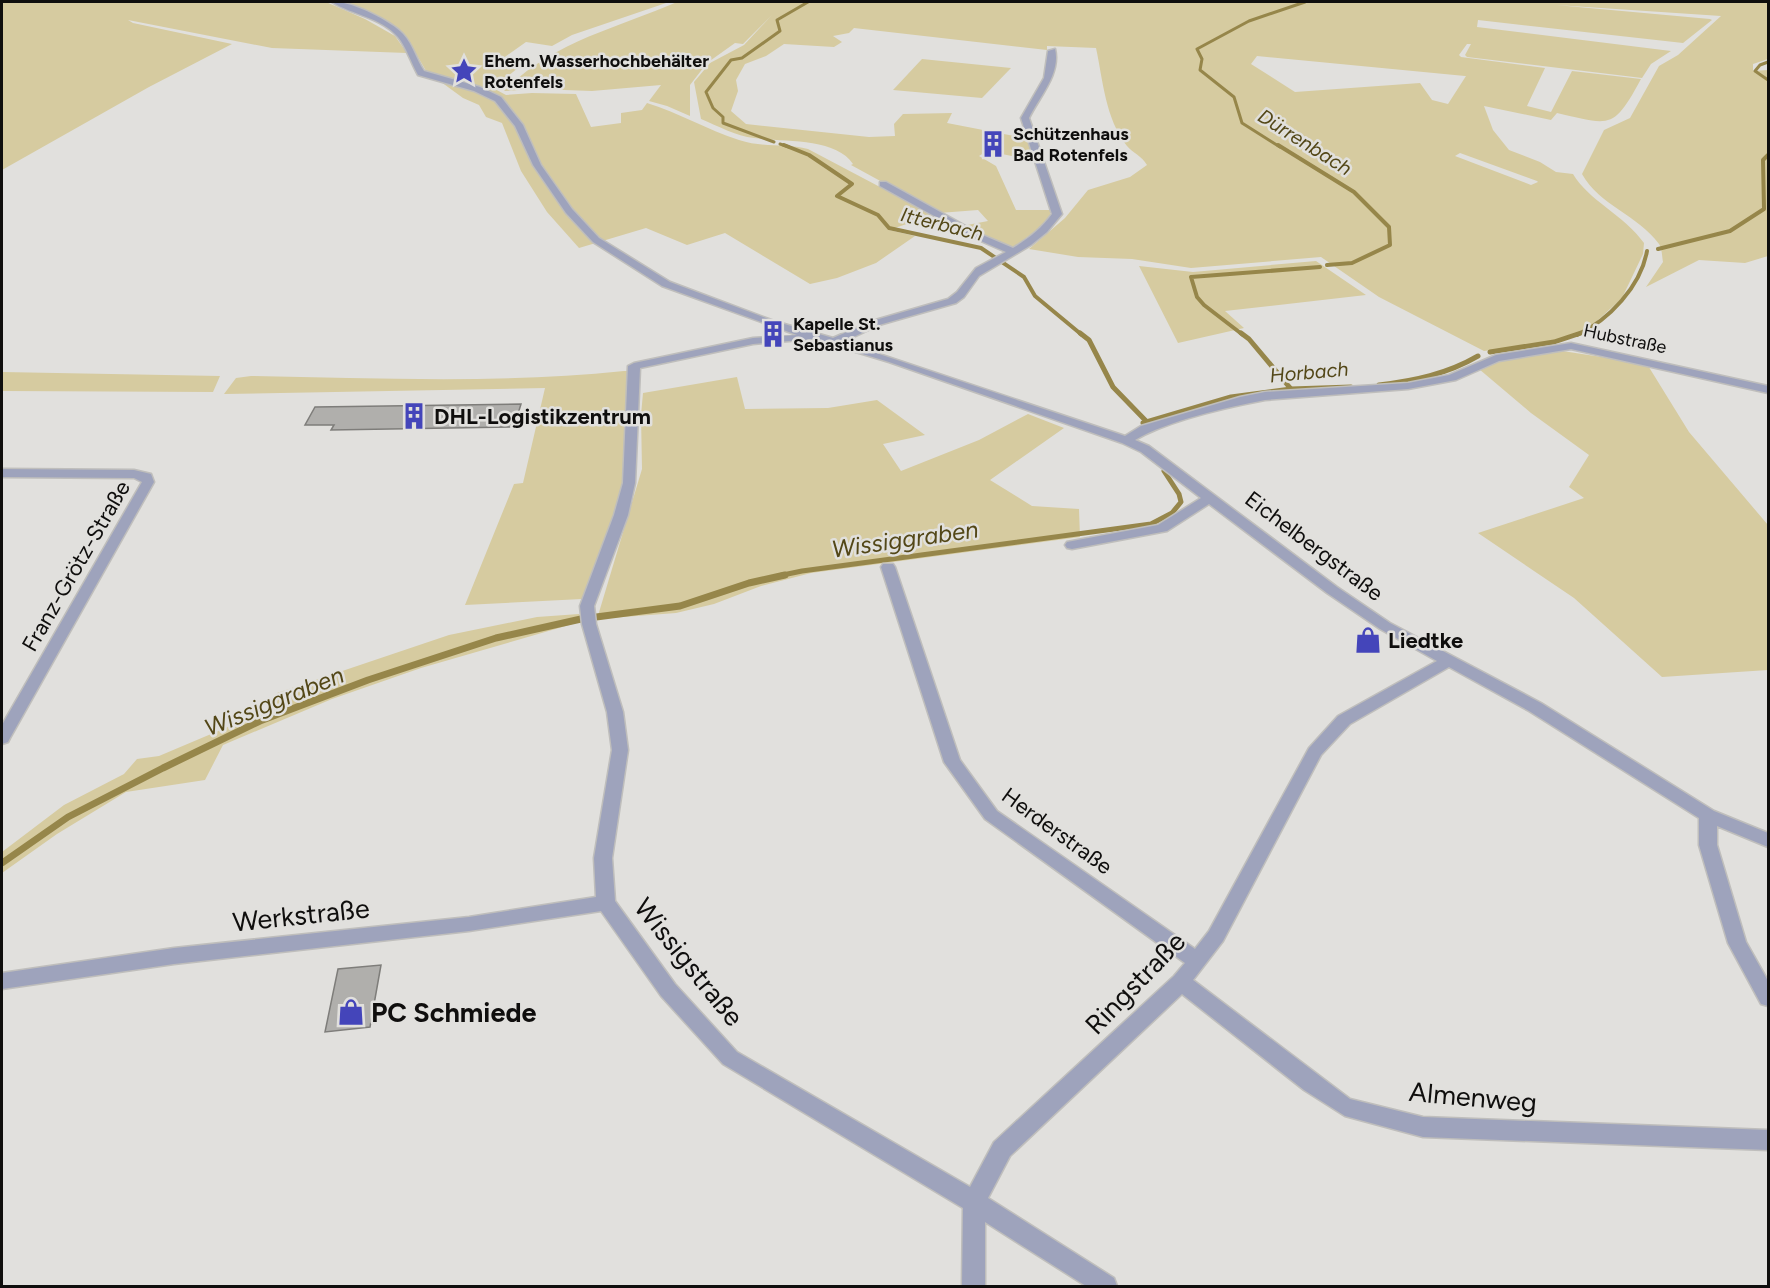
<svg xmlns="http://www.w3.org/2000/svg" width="1770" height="1288" viewBox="0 0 1770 1288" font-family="Figtree,sans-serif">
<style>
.green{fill:#d6cba0;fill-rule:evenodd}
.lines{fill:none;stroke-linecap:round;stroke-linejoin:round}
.stream-far3{stroke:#96864a;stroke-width:3}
.stream-far2{stroke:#96864a;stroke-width:4}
.stream-far1{stroke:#96864a;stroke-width:5}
.stream{stroke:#96864a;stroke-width:7}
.building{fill:#b0afac;stroke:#7e7d7a;stroke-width:1.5}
.street-casing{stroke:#bfbebc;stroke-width:3}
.street{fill:#9ea3bc;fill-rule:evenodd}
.labels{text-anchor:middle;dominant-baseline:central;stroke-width:5;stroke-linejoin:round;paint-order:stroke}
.far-poi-label{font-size:18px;font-weight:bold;fill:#0f0e0d;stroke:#e1e0dd;text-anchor:start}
.far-street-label{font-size:18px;fill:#0f0e0d;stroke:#e1e0dd}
.far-water-label{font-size:20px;font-style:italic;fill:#534717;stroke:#e1e0dd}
.poi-label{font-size:22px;font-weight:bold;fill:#0f0e0d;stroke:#e1e0dd;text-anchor:start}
.street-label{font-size:22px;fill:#0f0e0d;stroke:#e1e0dd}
.water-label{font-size:24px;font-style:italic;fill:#534717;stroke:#e1e0dd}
.near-street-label{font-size:27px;fill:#0f0e0d;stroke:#e1e0dd}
.near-poi-label{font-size:27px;font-weight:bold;fill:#0f0e0d;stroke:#e1e0dd;text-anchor:start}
</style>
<rect width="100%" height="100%" fill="#e1e0dd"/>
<g class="green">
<polygon points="2,2 326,2 365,19 395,36 407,53 272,48 128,20 133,23 232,44 149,87 2,170"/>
<path d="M 345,2 L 669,2 L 572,35 L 552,46 L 526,42 L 495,64 L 518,68 L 493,88 L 506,95 L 532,93 L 576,94 L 591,127 L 621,123 L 621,113 L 642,110 L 647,103 C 679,113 708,130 739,140 C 762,148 785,143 808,149 L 933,215 L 889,230 L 915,236 L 876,263 L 837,278 L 810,284 L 725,233 L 687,245 L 646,228 L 579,248 L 547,212 L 521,171 L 502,123 L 486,117 L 479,105 L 463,98 L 426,71 L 407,38 L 395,27 Z"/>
<path d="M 677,2 L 1768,2 L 1768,59 L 1753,64 L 1753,71 L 1768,70 L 1768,256 L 1745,263 L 1699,260 L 1646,287 L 1663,262 C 1662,257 1662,248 1659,244 C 1638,215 1599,205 1582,174 L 1604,130 L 1630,118 L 1659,66 L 1678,55 L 1721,16 L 1556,5 L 1710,19 L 1712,20 L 1683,43 L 1478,20 L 1477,27 L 1671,51 L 1651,64 L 1642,78 L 1467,57 L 1465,55 L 1471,44 L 1467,44 L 1459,55 L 1461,57 L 1545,68 L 1527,106 L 1551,112 L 1572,71 L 1641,79 C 1613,131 1610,125 1557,113 L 1551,120 L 1484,106 L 1493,130 L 1509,150 L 1540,162 L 1556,172 L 1573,174 C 1588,200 1624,215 1644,243 L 1643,254 L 1622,298 L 1597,321 L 1577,334 L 1555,342 L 1484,351 L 1379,297 L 1321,257 L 1191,268 L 1132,259 L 1078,257 L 1029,249 L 1065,218 L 1088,190 L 1130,177 L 1147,165 C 1142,156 1133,153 1127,146 C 1105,118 1103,80 1096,48 L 1047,46 L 1047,50 L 854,28 L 849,33 L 833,36 L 842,42 L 834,47 L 784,44 L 766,56 L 745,64 L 736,80 L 738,91 L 731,111 L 746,124 L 869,137 L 895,136 L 894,124 L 903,114 L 952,113 L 947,123 L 1029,139 L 1036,161 L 987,151 L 979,156 L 996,166 L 1016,210 L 1050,210 L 1050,215 L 1042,226 L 1014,247 L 1006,246 L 962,226 L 988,221 L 978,210 L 939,213 L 851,165 L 853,164 C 836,137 782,142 754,138 C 736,136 718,126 701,119 L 694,82 L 710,63 L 744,45 L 772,15 L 743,44 L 735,43 L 707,63 L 690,85 L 690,116 L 667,106 L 649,101 L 661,85 L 592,91 L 537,89 L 504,91 C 554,41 615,29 677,2 ZM 1257,56 L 1465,76 L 1466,76 L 1448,104 L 1432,100 L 1420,83 L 1295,92 L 1251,64 ZM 1460,153 L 1537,181 L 1538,182 L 1531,185 L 1455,156 Z"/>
<polygon points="922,59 1011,68 982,98 893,90"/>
<polygon points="1316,261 1366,295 1225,311 1244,328 1178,343 1139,266 1193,272"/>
<polygon points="1556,350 1647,364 1689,432 1768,525 1768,670 1662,677 1574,598 1478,533 1584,498 1569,487 1589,455 1531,413 1479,369 1511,356"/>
<path d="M 624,371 L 629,371 L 625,480 L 613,523 L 582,599 L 465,605 L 514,484 L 523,483 L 545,388 L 224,394 L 236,378 L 251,376 C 375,378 500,384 624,371 Z"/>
<polygon points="2,372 220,376 213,392 2,391"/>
<polygon points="737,377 745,409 828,408 877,400 925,435 883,444 901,471 979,440 1028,414 1064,428 990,480 1032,506 1079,509 1080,537 811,573 761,586 714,604 676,613 597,619 642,469 641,415 643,393"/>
<polygon points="579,614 583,621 421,668 332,699 223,745 205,780 126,792 57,834 2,873 2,852 64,805 124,774 137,759 159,756 277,706 277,693 449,635 537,617"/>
</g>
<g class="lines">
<g class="stream-far3">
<polyline points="1768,62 1760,65 1755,71 1768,80"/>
<polyline points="774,142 723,123 723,117 713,108 706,92 731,60 742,58 780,31 777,20 808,2"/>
<polyline points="780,144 789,147"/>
<polyline points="1280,147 1242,123 1234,97 1200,70 1202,59 1197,49 1249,21 1305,2"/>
</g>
<g class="stream-far2">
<polyline points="784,145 809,155 852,184 837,196 878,215 889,228 981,248 1024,277 1035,296 1082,335"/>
<polyline points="1278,145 1354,192 1389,227 1390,245 1352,263 1327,265"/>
<polyline points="1658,249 1730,231 1764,209 1763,160 1768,155"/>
<polyline points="1243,335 1204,305 1197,297 1191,277 1320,267"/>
<path d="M 1577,335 C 1609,320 1641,286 1647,251"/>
</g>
<g class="stream-far1">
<polyline points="1080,333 1089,340 1113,387 1147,422"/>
<polyline points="1241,333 1249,339 1291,389"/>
<polyline points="1490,352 1554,342 1581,333"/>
<path d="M 1379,385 C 1414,381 1447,374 1478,356"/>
<polyline points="1143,423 1231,397 1291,389 1351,387"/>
<polyline points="778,576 802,571 1151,524 1172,513 1181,502 1179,494 1164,471"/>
</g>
<polyline class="stream" points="2,863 68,817 163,768 260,721 368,680 496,638 581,619 680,606 749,583 785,575"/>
</g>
<g class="building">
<polygon points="521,404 514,427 331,430 334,425 305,425 315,407"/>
<polygon points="381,965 370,1027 325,1032 338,969"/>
</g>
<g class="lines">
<defs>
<g id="street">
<path d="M 332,2 C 349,0 391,21 403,34 C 413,45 416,59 424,71 L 480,87 L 501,97 L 523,125 L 541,165 L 572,209 L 599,238 L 670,282 L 774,321 L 833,338 L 872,321 L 948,299 L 957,292 L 976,268 L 1006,252 L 974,238 L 880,186 L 880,182 L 886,182 L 980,234 L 1013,248 C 1028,239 1042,228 1052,214 L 1021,118 L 1044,78 L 1048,51 L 1055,49 C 1061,74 1039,97 1029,118 L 1062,214 L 1047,232 L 1031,245 L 979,276 L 964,297 L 956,303 L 879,325 L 843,342 L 1125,436 L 1141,426 L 1240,397 L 1265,392 L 1408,383 L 1449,375 L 1496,355 L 1571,343 L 1768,386 L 1768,393 L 1571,349 L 1499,361 L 1456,380 L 1408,389 L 1265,400 C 1228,407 1167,421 1135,440 L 1149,446 L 1337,587 L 1390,623 L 1541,703 L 1714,811 L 1768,833 L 1768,847 L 1717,826 L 1717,845 L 1746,942 L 1768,981 L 1768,1006 L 1761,1004 L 1728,943 L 1699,845 L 1699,818 L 1529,711 L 1449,667 L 1350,724 L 1321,755 L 1223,941 L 1193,980 L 1350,1099 L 1423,1117 L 1768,1130 L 1768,1150 L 1423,1137 L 1345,1116 L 1304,1090 L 1182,994 L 1010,1156 L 988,1198 L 1114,1278 L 1117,1286 L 1086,1286 L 985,1222 L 985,1286 L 962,1286 L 963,1208 L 723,1064 L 661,996 L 601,911 L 469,931 L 174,964 L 2,989 L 2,973 L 174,948 L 469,917 L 596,897 L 594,858 L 612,750 L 607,712 L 582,624 L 580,606 L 614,515 L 623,483 L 628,366 L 634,363 L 753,338 L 797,335 L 662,286 L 593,242 L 566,213 L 533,165 L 515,126 L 495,101 L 474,91 L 418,75 C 411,63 407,48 398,37 C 381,17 352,15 332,2 ZM 813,339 L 889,362 L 1122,443 L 1141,452 L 1201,498 L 1158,525 L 1067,542 L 1065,545 L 1067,548 L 1072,549 L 1167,531 L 1209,504 L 1327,593 L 1380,629 L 1437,661 L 1338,716 L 1309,748 L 1209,931 L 1195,949 L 997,811 L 960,760 L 895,567 L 893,564 L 883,564 L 881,567 L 944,762 L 985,819 L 1185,963 L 1174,976 L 994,1142 L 970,1187 L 737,1052 L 675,984 L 615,901 L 612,858 L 628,750 L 623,712 L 596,624 L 594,606 L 628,515 L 635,483 L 640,368 L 753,344 Z"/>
<polygon points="2,469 134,470 151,474 154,482 10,738 8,742 2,744 2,725 142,482 134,478 2,477"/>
</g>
</defs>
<use href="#street" class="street-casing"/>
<use href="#street" class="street"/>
</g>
<defs>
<symbol id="sight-bare" viewBox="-9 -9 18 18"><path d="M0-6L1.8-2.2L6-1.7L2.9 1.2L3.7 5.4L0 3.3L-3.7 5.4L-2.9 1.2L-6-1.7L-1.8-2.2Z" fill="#4445ba" stroke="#e1e0dd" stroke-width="2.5" paint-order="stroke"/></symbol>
<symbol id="building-bare" viewBox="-9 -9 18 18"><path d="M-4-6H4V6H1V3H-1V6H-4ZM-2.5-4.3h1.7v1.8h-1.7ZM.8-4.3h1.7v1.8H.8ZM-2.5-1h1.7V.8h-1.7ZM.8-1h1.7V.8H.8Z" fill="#4445ba" stroke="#e1e0dd" stroke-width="2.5" paint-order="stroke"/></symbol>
<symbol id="shop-bare" viewBox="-9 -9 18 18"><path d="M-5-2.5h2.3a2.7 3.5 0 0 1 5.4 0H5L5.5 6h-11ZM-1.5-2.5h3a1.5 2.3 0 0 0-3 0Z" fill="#4445ba" stroke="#e1e0dd" stroke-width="2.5" paint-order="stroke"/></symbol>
</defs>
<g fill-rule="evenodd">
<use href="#sight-bare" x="445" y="52" width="38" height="38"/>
<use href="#building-bare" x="974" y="125" width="38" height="38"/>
<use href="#building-bare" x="754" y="315" width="38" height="38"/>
<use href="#building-bare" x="395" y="397" width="38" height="38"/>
<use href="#shop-bare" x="1349" y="621" width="38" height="38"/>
<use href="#shop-bare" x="332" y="993" width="38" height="38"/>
</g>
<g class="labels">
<g class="far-poi-label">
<text x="484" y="61">Ehem. Wasserhochbehälter<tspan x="484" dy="21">Rotenfels</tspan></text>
<text x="1013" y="134">Schützenhaus<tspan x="1013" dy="21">Bad Rotenfels</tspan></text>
<text x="793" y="324">Kapelle St.<tspan x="793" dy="21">Sebastianus</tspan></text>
</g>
<g class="far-street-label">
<text transform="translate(1625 339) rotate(12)">Hubstraße</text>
</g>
<g class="far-water-label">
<text transform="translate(1305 142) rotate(32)">Dürrenbach</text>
<text transform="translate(942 224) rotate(14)">Itterbach</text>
<text transform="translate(1309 372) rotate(-5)">Horbach</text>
</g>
<g class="poi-label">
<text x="434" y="416">DHL-Logistikzentrum</text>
<text x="1388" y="640">Liedtke</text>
</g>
<g class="street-label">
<text transform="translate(1314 546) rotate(37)">Eichelbergstraße</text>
<text transform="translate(76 566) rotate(-60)">Franz-Grötz-Straße</text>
<text transform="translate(1057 831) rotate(36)">Herderstraße</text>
</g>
<g class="water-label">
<text transform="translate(905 539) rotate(-8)">Wissiggraben</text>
<text transform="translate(274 701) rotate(-22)">Wissiggraben</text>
</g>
<g class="near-street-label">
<text transform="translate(301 915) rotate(-6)">Werkstraße</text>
<text transform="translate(689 962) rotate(51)">Wissigstraße</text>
<text transform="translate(1135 983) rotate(-46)">Ringstraße</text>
<text transform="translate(1473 1097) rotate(5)">Almenweg</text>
</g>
<g class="near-poi-label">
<text x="371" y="1012">PC Schmiede</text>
</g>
</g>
<rect width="1770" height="1288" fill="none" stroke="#0f0e0d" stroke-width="6"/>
</svg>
